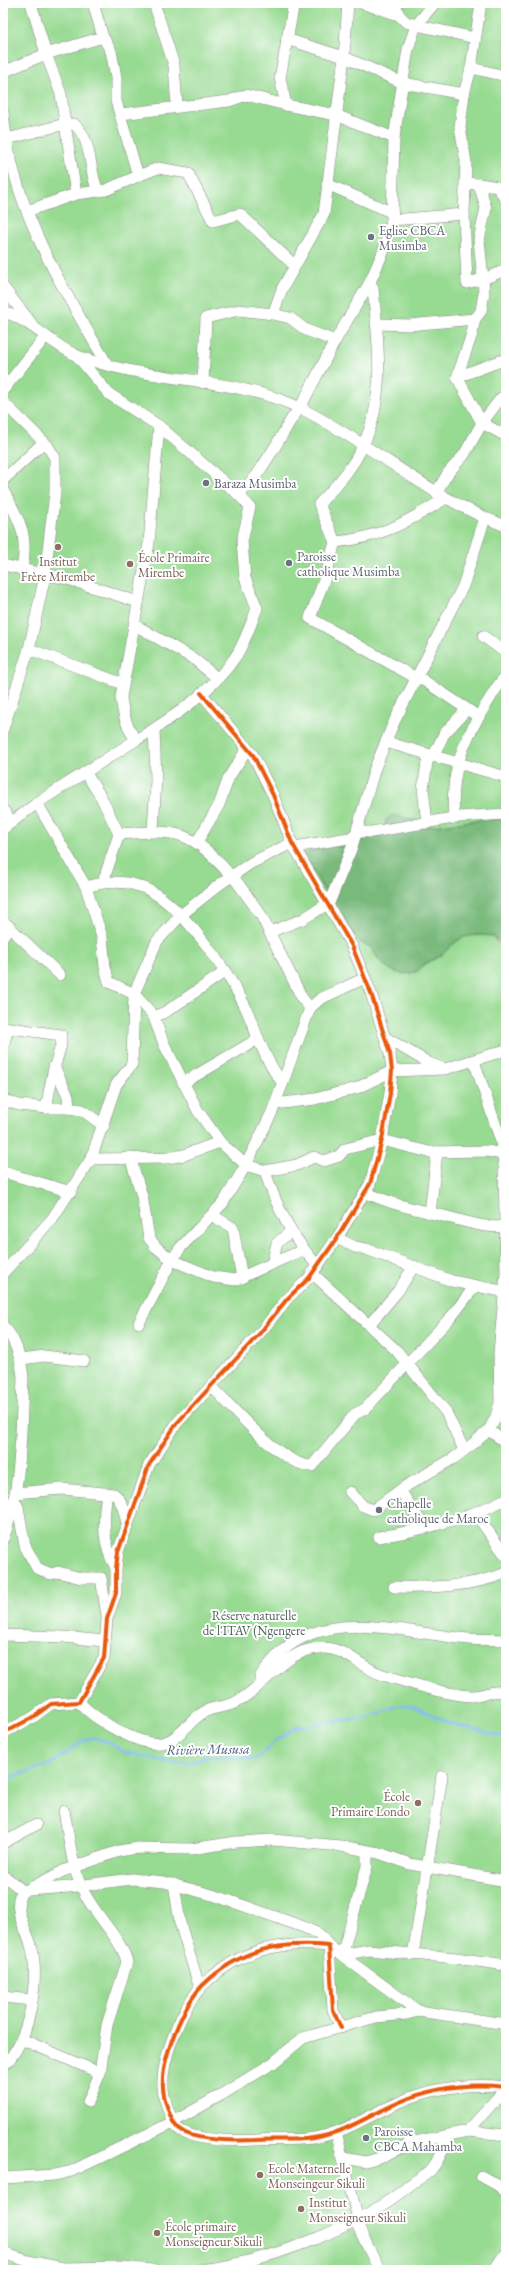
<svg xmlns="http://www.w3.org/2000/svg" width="509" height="2273" viewBox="0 0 509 2273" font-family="'EB Garamond',serif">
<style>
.green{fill:#97da91;stroke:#5c7e66}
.forest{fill:#79ba7b;stroke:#4e6e5b}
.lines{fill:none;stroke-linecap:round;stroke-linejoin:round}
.stream{stroke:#85bcf5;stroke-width:2.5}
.minor-casing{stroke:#8c8588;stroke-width:12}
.minor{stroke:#fff;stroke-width:11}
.cycleway-casing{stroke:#fff;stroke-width:6}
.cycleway{stroke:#e8590c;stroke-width:4}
.worship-dot{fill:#6b7280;stroke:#fff;stroke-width:1.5}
.education-dot{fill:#8d6e63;stroke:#fff;stroke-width:1.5}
.labels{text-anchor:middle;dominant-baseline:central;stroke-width:4;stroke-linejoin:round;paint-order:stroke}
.worship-label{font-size:13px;fill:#5b616d;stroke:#fff;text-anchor:start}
.education-label{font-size:13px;fill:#785e54;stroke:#fff;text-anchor:start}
.park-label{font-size:13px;fill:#4b6259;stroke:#fff}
.water-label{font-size:14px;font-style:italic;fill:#45587c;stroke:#fff}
</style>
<rect width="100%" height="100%" fill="#fff"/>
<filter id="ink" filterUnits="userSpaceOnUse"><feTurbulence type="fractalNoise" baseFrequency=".025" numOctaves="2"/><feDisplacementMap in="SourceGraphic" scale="8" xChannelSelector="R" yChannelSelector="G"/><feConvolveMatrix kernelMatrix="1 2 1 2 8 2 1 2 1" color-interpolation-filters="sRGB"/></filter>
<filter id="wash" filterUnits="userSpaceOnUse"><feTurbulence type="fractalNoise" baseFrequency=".012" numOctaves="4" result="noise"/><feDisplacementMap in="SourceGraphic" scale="16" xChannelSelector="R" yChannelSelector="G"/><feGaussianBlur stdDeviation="0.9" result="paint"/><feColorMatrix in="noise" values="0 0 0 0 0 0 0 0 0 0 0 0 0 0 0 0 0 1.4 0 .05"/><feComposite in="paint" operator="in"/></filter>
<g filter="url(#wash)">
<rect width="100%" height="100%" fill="#f7e8d4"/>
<path class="green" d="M 3,3 L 506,3 L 506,817 L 384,832 L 374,838 L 367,838 L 355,850 L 336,845 L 305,853 L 321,885 L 353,935 L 360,942 L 371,947 C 380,964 394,978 415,972 C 419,971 422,965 427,963 C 432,960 438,958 443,954 C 449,948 454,942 462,938 C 472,934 482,935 492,936 L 506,955 L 506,2270 L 3,2270 Z"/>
<path class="forest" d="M 393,815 L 417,821 L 424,827 L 506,817 L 506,958 L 500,943 L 492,936 C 482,935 472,934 462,938 C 454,942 449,948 443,954 C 438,958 432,960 426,963 C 422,965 419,971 414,972 C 395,979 379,963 371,947 L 360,942 L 353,935 L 302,854 L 336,845 L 355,850 L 360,841 C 376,834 382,841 386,820 Z"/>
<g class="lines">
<polyline class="stream" points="3,1780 51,1764 86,1739 94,1738 111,1743 124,1752 172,1763 192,1762 205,1756 248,1759 258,1758 275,1741 297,1727 367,1717 393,1707 404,1705 413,1706 449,1723 506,1738"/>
</g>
</g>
<g filter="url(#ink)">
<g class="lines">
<defs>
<g id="minor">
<polyline points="31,3 46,54 103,37 93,3"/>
<polyline points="154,3 174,65 177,107"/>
<polyline points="294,3 280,78 286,105 336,115 394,138"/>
<polyline points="361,3 399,15 406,22 416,25 475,38"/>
<polyline points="395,3 399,15"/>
<polyline points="481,3 471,68 464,94 460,127 466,162 464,214 467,283 483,279 484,293 481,311 475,319 472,334 457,377 482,423 506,436"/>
<polyline points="103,37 111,51 116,77 116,101 138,176 158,168 188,173 213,221 240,214 295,266"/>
<polyline points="286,39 344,57 403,83 464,94"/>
<polyline points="471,68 506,76"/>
<path d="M 3,72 L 46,54 L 61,94 L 65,124 L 74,124 C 93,140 88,169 98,191"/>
<path d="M 3,112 C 11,206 61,285 107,364"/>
<polyline points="121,114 229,101 246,95 286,105"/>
<polyline points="3,140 65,124 76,194 27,211"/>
<polyline points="465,183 479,184 486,208 479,240 483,279 506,270"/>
<polyline points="327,184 393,213"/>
<polyline points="479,184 498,187 506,200"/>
<polyline points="76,194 106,190 138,176"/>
<polyline points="392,220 464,214"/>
<path d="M 370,282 L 373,289 C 378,339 386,397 364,443 C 354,467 336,486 319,504 L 335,542 L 326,575 L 310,618 L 416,678"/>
<polyline points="3,287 31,323"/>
<path d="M 3,312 C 32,320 51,345 78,356 C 148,383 237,376 302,409 C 372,444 431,499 506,526"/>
<polyline points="376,324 409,325 475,319"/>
<polyline points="335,341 306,330 290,318 273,314 282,289 324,214 344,57 348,3"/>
<polyline points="457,377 506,359"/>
<polyline points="203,383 206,318 239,310 273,314"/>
<polyline points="3,390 46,336"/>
<polyline points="3,402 47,445 55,458 55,493 45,575 29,649 3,729"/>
<polyline points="159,426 239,495 257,475 275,447 292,418 300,408 335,341 370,282 384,250 392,220 394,138 408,49 416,25 435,3"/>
<polyline points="3,480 44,442"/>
<path d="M 3,490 C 19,520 29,533 22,569"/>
<polyline points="436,493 448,473 464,455 482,423 501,398"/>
<path d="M 335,542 C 380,538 408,522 446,498"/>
<polyline points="3,565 71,580 138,602"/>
<polyline points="135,625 194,659 217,678"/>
<polyline points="483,636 506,653"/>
<polyline points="29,649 123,684"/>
<polyline points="417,676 479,717"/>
<path d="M 136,740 C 171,719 213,691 236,656 C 245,642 251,624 257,608 L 245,578 L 242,541 L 250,507 L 239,495"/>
<polyline points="386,742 506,777"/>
<polyline points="433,757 444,734 467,709"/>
<polyline points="85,772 101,797 119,834 103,882"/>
<polyline points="37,803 86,887 102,937 105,967 109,982 134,994 153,1015 164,1044 198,1111 220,1142 246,1165 265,1171 297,1165 314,1157 324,1161 339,1156 345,1149 382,1140 429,1152 487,1151 502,1154"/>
<polyline points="3,810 12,822"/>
<path d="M 454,818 C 450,773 462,744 485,706 C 492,696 497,685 506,676"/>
<polyline points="427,823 423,789 428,756"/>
<path d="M 3,829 L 37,803 L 136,740 C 126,727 123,713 121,697 L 149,543 L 159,426 L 109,394 L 77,356"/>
<polyline points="153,831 156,779 154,730"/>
<polyline points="357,832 372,832 459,817 506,814"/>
<path d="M 119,834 C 178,829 191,830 231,876"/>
<polyline points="197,842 219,805 229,777 247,749"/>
<polyline points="294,847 355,837"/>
<polyline points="232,875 261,915 302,998 310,1008"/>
<path d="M 86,887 C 103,882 121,880 139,886 C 179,898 232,976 248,1013 C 258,1037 266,1063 283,1083"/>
<polyline points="3,921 60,975"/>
<polyline points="270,932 303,919 329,903 352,847 375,768 394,722 463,586 485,518"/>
<polyline points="3,936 9,926"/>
<polyline points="154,1017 167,1011 226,971"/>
<polyline points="3,1027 61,1035 61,1045 53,1072 46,1108"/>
<polyline points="386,1038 429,1063 442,1068"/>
<polyline points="3,1047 8,1028"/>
<polyline points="54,1066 68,1096 69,1108"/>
<polyline points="183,1083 258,1039"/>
<polyline points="3,1100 19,1105 47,1108 69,1108 82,1110 104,1126"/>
<polyline points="275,1104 315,1099 357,1088 392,1071 445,1069 506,1050"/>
<polyline points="130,1157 142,1196 149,1238 156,1247 172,1260 213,1277 235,1280 303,1250"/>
<polyline points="91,1159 168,1158 184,1155 220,1142"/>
<path d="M 265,1171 C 276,1207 292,1238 318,1266"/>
<polyline points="3,1172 71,1192"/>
<path d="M 365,1192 C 392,1205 420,1210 448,1217 C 467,1222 486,1229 506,1226"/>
<polyline points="430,1213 437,1152"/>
<polyline points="212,1215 233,1228 242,1278"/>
<polyline points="337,1238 355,1247 366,1249 452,1281 506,1292"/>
<polyline points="272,1264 277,1243 291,1231"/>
<polyline points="3,1273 52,1219 91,1159 116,1085 132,1064 134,994 157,941 181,915 220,884 251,863 292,843"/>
<polyline points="312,1273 397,1351 446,1412 464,1450"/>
<polyline points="139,1323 172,1260 181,1247 223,1203 246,1165 272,1112 310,1008 320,999 365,978"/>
<polyline points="369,1325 398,1291 414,1266"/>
<path d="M 3,1326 C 16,1339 21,1359 23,1377 C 21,1429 22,1491 3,1539"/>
<polyline points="21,1359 45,1356 84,1361"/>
<path d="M 211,1386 C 234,1408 281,1466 312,1466 L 355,1414 L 365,1409 L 377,1396 L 452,1316 L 475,1286"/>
<polyline points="489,1430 506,1443"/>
<polyline points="400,1490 425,1528"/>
<polyline points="350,1492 363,1506 373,1510 406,1486 454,1458 474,1443 489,1430 495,1419 500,1403 499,1353 506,1273 504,1165 501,1141 474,1061"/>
<path d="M 15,1493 L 62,1489 L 114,1494 C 123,1500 125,1515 127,1524"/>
<path d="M 107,1493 C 103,1518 102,1545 116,1568"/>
<polyline points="14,1500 18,1507 25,1546 37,1568 51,1574 58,1572 81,1578 101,1578 107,1616"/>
<polyline points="475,1513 506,1556"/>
<path d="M 379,1537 C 423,1530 466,1519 506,1499"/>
<path d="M 394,1587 C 431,1588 471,1587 506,1573"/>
<polyline points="3,1635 64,1637 104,1641"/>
<path d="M 260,1677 C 264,1670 270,1664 275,1658 C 324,1604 407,1634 469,1639 C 481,1640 494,1639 506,1640"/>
<path d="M 79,1702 C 94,1719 143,1750 166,1742 C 182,1736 190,1720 204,1712 C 214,1706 226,1708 236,1702 C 266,1687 283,1650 320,1648 C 344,1646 361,1668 383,1675 C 411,1683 442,1694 471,1696 C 485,1697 489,1689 506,1692"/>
<polyline points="3,1733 32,1718 51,1704 79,1702 104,1658 107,1619 116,1593 116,1568 118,1552 149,1465 177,1423 260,1333 287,1299 309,1278 337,1238 370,1184 382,1140 390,1093 392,1071 390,1054 371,993 352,946 292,843 273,795 253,755 201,693"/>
<path d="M 64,1811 C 70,1840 71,1868 85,1894 C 96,1916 122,1940 127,1962 L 107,2025 L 100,2073 L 88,2102"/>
<polyline points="3,1843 36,1825"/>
<polyline points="506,1864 506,1871"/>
<polyline points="3,1875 23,1891"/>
<polyline points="174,1884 180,1923 200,1989"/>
<polyline points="29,1890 69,1887 132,1879 164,1882 216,1896 301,1926 319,1934 329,1946 418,2011"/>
<polyline points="342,1955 368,1950 456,1958 506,1965"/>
<polyline points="342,1955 367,1866 367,1851"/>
<polyline points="413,1955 442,1776"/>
<polyline points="3,1997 31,2000"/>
<path d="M 341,2028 L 333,2010 L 329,1946 C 279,1941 240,1949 203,1985 C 183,2005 161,2059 163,2087 C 163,2096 166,2104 169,2112 C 172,2120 175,2128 183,2132 C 201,2141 236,2141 255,2140 C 276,2138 298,2142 319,2137 C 348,2131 373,2113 400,2102 C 434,2087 469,2083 506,2087"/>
<polyline points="21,2039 100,2073"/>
<path d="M 3,2066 C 30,2042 40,1979 31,1945 C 26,1929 13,1910 21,1893 L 63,1871 L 119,1851 L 138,1848 L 191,1849 L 236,1842 L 273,1840 L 341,1846 L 379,1853 L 410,1864 L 506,1881"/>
<polyline points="468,2131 506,2088"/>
<polyline points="336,2132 358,2219"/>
<polyline points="343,2158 366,2162 386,2156 410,2143 468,2131 506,2135"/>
<polyline points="481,2176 499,2186 506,2194"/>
<polyline points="3,2178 55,2175 72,2171 173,2122 221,2095 273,2063 303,2038 376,2017 407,2014 418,2011 506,2024"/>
<polyline points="355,2220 379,2270"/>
<polyline points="3,2253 28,2261 63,2268 122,2267 152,2270"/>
<polyline points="478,2269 479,2270"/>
<path d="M 198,2270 C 266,2263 358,2228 410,2185 C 416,2180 424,2176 430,2171 C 439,2161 444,2148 448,2136"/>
<polyline points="494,2270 506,2252"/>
</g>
</defs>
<use href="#minor" class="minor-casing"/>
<use href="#minor" class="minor"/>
<defs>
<g id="cycleway">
<polyline points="3,1733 32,1718 51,1704 79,1702 104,1658 107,1619 116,1593 116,1568 118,1552 149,1465 177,1423 260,1333 287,1299 309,1278 337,1238 370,1184 382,1140 390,1093 392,1071 390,1054 371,993 352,946 292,843 273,795 253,755 201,693"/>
<path d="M 341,2028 L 333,2010 L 329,1946 C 279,1941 240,1949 203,1985 C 183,2005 161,2059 163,2087 C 163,2096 166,2104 169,2112 C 172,2120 175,2128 183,2132 C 201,2141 236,2141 255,2140 C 276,2138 298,2142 319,2137 C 348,2131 373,2113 400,2102 C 434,2087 469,2083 506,2087"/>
</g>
</defs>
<use href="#cycleway" class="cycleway-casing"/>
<use href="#cycleway" class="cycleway"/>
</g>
</g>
<g class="worship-dot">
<circle cx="371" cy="237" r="4"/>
<circle cx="206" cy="483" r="4"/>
<circle cx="289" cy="563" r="4"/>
<circle cx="379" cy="1510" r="4"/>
<circle cx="366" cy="2138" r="4"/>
</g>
<g class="education-dot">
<circle cx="58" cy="547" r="4"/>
<circle cx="130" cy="564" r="4"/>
<circle cx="418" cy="1803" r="4"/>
<circle cx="260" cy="2175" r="4"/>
<circle cx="301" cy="2209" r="4"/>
<circle cx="157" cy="2233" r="4"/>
</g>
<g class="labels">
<g class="worship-label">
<text x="379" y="230">Eglise CBCA<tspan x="379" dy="15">Musimba</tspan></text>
<text x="214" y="483">Baraza Musimba</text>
<text x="297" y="556">Paroisse<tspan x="297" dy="15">catholique Musimba</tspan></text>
<text x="387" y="1503">Chapelle<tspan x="387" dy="15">catholique de Maroc</tspan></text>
<text x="374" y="2131">Paroisse<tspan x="374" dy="15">CBCA Mahamba</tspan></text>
</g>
<g class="education-label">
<text x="138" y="557">École Primaire<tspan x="138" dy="15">Mirembe</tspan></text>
<text x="58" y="561" text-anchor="middle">Institut<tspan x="58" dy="15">Frère Mirembe</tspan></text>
<text x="410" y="1796" text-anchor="end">École<tspan x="410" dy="15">Primaire Londo</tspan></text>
<text x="268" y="2168">Ecole Maternelle<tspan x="268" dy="15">Monseingeur Sikuli</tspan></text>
<text x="309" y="2202">Institut<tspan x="309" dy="15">Monseigneur Sikuli</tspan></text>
<text x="165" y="2226">École primaire<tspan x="165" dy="15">Monseigneur Sikuli</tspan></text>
</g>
<g class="park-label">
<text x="254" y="1615">Réserve naturelle<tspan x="254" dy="15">de l'ITAV (Ngengere</tspan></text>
</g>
<g class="water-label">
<text transform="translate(208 1749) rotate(-1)">Rivière Mususa</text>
</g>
</g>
<rect width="509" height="2273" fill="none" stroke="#fff" stroke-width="16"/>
</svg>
